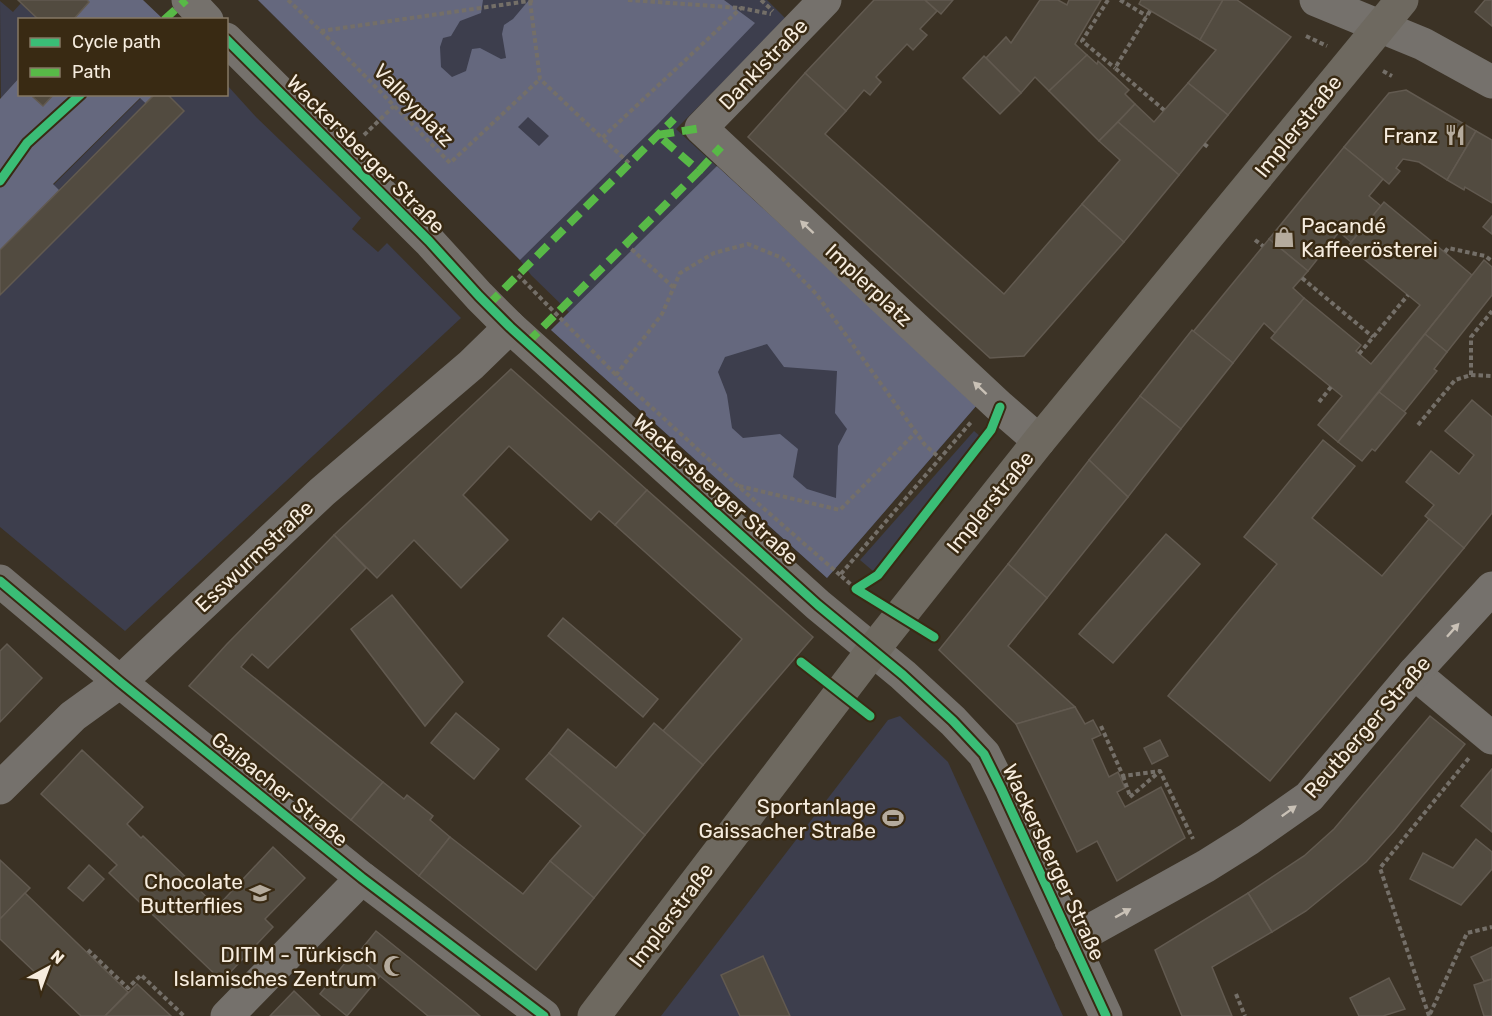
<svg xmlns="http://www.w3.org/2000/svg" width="1492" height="1016" viewBox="0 0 1492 1016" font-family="Rubik,sans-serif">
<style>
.green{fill:#3d3e4d}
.forest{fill:#65687e;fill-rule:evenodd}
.building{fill:#524b40;stroke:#625a50;stroke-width:1.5}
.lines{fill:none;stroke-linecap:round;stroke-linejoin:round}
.path{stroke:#746f68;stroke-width:4;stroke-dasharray:4.5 3;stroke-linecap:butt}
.minor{stroke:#75716c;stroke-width:33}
.secondary{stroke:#6e6960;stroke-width:33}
.quiet{stroke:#58b947;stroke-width:8;stroke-dasharray:15 8;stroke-linecap:butt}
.cycleway-casing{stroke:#392a13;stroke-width:13}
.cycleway{stroke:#3abd76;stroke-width:9}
.oneway{fill:#c9c1b6}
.labels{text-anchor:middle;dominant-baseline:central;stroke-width:5;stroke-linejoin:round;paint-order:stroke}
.street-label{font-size:21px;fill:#f6ecde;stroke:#392a13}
.poi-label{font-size:21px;fill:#f6ecde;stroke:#392a13;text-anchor:end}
</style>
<rect width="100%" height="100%" fill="#3b3225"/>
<g class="green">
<polygon points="258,0 767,0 786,19 676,129 977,405 827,578 551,330 569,312 531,275 520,260"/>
<polygon points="0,1 13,12 21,3 39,19 20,20 19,78 1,98"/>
<polygon points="227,85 256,117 361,218 352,229 378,252 387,243 461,318 125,631 0,527 0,238 144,95 226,94"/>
<polygon points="974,431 981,437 873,571 860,560"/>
<polygon points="900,716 948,762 1063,1016 661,1016 888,720"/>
</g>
<g class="forest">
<polygon points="87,0 143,0 163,19 73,20 89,2"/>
<path d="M 258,0 L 483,0 L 481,13 L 460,21 L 451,36 L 443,38 L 440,47 L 441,67 L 452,77 L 466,71 L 472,49 L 480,48 L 501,59 L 506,58 L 502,34 L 504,25 L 513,19 L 529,0 L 724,0 L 755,23 L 658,124 L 520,260 ZM 528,117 L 549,136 L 539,146 L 518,127 Z"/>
<polygon points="19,78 20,94 171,95 168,108 157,114 140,98 53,184 65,196 0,279 0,99"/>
<path d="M 717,166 L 977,405 L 827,578 L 551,330 ZM 767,344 L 784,367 L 837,371 L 835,413 L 847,429 L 838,446 L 836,498 L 807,489 L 793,477 L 798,449 L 780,434 L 743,438 L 732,428 L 727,395 L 718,372 L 725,357 Z"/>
</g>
<g class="building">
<polygon points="18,0 87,0 89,2 73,20 39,20"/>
<polygon points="874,0 925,0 937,11 920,29 927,35 913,50 907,44 876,77 881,82 870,95 864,90 846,111 805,73"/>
<polygon points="925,0 953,0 941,14"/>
<polygon points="1040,0 1058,0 1067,5 1069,0 1101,0 1075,44 1087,55 1049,91 1035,77 1021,93 986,58 1006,37 1011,43"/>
<polygon points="1141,0 1223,0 1200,40 1139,4"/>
<polygon points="1223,0 1237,0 1291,37 1228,115 1188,83 1216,50 1200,40"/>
<polygon points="1485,0 1492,0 1492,26 1475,12"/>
<polygon points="1087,55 1097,64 1098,61 1129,90 1125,94 1135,104 1099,141 1049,91"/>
<polygon points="984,56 1021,93 1000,114 963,78"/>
<polygon points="805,73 846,111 825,134 1004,294 1082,204 1124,242 1024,356 990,358 748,137"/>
<polygon points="1188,83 1228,115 1179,175 1118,122 1135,104 1154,122"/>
<polygon points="1406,90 1476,131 1447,180 1419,162 1403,159 1396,168 1400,171 1389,184 1344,147 1389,93"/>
<polygon points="36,94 54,94 43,106 33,97"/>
<polygon points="155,94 167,94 184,111 0,295 0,250"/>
<polygon points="1118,122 1179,175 1124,242 1082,204 1120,160 1099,141"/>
<polygon points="1476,131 1492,140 1492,203 1465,187 1464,190 1447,180"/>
<polygon points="1344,147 1383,179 1369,196 1381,206 1351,242 1339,232 1308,271 1269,239"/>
<polygon points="1384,202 1472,275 1338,442 1318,425 1342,396 1271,338 1304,298 1361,345 1356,351 1371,364 1420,305 1348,246"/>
<polygon points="1492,216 1492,234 1483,227"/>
<polygon points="1269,239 1308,271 1293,288 1304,298 1275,333 1264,323 1233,363 1193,332"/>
<polygon points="1484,260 1492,267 1492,295 1447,352 1425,334"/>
<polygon points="1192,330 1233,363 1181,429 1140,396"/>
<polygon points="1425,334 1447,352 1434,369 1437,371 1404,412 1379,392"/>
<polygon points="511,369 647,490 615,525 599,511 591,520 509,446 463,495 508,540 461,588 414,540 377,578 334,535"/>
<polygon points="1379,392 1406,413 1375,451 1372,449 1362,461 1338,442"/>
<polygon points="1140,396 1181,429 1128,497 1089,460"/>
<polygon points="1472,400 1492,417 1492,513 1464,548 1425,516 1434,505 1406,482 1431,451 1459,474 1474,455 1445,431"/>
<polygon points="1323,440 1355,466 1312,518 1382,576 1429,519 1464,548 1270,781 1168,696 1277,564 1244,537"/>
<polygon points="1089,460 1128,497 1047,598 1008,564"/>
<polygon points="647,490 813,637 703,765 663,731 742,639 615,525"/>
<polygon points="1166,534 1200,564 1113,663 1079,634"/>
<polygon points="334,535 366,568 268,668 252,654 241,667 383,782 351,820 189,686 227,644"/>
<polygon points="1008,564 1047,598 1008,646 1075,707 1016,724 939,650"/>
<polygon points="392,595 463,682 425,726 351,629"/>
<polygon points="563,618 658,699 643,717 548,636"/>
<polygon points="7,644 42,678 0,722 0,651"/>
<polygon points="1075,707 1085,724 1093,720 1101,735 1092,739 1109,777 1118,772 1125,788 1117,792 1125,807 1161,787 1185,838 1117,881 1097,841 1077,852 1016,724"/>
<polygon points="456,713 499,749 474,779 431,743"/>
<polygon points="1430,716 1465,744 1394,831 1366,862 1306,911 1272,932 1248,893 1304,856 1334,829"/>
<polygon points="654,723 703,765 645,835 549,753 568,729 616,768"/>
<polygon points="1160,740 1168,756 1152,764 1144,748"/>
<polygon points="82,750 143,807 127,824 141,838 143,836 217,907 273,847 305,878 265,919 273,927 222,981 109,873 117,865 41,794"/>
<polygon points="549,753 645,835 594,898 550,861 581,826 526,779"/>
<polygon points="1492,769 1492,832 1461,806"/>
<polygon points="383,782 404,799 407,795 433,816 430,820 450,837 419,876 351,820"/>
<polygon points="450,837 523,894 550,861 594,898 536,970 419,876"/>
<polygon points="1476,839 1492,852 1492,869 1461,905 1410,879 1423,853 1453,868"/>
<polygon points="0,860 30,888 0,919"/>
<polygon points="89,865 104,879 83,901 68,888"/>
<polygon points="25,893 128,992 105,1016 81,1016 0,939 0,919"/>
<polygon points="1248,893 1272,932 1212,967 1232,1016 1182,1016 1155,950"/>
<polygon points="376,931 466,1004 480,1016 428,1016 356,956"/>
<polygon points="1492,947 1492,979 1484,981 1471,957"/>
<polygon points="353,953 380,976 347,1016 320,994"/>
<polygon points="763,956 790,1016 740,1016 721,975"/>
<polygon points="1389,978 1405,1009 1383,1016 1359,1016 1350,998"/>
<polygon points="1492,979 1492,1016 1484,1016 1474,985"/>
<polygon points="137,984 171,1016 105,1016"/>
<polygon points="294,991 320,1016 270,1016"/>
</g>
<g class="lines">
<g class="path">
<polyline points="288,0 321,31 536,0"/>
<polyline points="628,0 741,8 771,14"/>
<polyline points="761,0 773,11"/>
<polyline points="1108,0 1082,41 1115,68"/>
<polyline points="1120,0 1147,16"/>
<polyline points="530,1 540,79 602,138"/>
<polyline points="1150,11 1115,68 1164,110"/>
<polyline points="321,31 450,163 540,79"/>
<polyline points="1306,36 1327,46"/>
<polyline points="1383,71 1392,76"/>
<polyline points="364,135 394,106"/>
<polyline points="1204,144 1208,147"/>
<polyline points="629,163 602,138 741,8"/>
<polyline points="1255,240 1263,246"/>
<polyline points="626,244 674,288"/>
<polyline points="1445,252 1448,248 1485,256 1492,261"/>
<polyline points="518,275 616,375"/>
<polyline points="1302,278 1373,337"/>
<polyline points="1359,354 1408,295"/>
<polyline points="1471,375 1492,376"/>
<polyline points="1319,402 1331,387"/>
<polyline points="1418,425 1455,380 1471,375 1471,337 1492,311"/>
<polyline points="739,486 840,510 916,432"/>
<polyline points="840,575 738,486 616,375 662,314 680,273 714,253 748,244 782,258 817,295 925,445 940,458"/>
<polyline points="856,589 840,575 972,421"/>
<polyline points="1101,726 1123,776 1160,771 1193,839"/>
<polyline points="1123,776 1130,796"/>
<polyline points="1130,797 1159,772"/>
<polyline points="88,950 128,988 141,975 184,1016"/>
<polyline points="1236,994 1245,1016"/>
<polyline points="1430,1014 1467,933 1492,927"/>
<polyline points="1429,1016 1380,868 1469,758"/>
</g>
<g class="minor">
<polyline points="188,0 207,20"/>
<polyline points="825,0 701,128 1000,407 1039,441"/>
<polyline points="1316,0 1423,44 1492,82"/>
<polyline points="226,39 429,241 479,296 510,327 818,605 903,675 953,721 984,754 1001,788 1106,1016"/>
<polyline points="0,581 120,682 362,878 544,1016"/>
<polyline points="1414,673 1492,738"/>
<polyline points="0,788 73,716 120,682 322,492 471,365 510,327"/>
<polyline points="1071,941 1206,866 1249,839 1309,797 1414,673 1492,588"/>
<polyline points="227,1016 362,878"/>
</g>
<polyline class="secondary" points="594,1016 873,650 1039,441 1402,0"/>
<g class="quiet">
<polyline points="164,20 186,0"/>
<polyline points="699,171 721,147"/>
<polyline points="488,305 674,119"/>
<polyline points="527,343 699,171 658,135 701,128"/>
</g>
<defs>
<g id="cycleway">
<polyline points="226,39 429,241 479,296 510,327 818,605 903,675 953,721 984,754 1001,788 1106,1016"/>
<polyline points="0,181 27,143 81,94"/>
<polyline points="0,581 120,682 362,878 544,1016"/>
<polyline points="934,637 856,589 878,575 991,430 1000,407"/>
<polyline points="801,662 870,716"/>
</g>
</defs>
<use href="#cycleway" class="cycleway-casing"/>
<use href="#cycleway" class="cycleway"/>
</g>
<defs><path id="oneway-solid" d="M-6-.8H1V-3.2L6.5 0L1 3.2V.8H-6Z" transform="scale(1.5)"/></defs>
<g class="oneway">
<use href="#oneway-solid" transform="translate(807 227) rotate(-137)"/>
<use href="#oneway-solid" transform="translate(980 388) rotate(-137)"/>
<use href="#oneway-solid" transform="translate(1453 630) rotate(-48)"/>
<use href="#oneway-solid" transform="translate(1289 811) rotate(-36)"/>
<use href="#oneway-solid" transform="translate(1123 913) rotate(-29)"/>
</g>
<defs>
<symbol id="restaurant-bare" viewBox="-9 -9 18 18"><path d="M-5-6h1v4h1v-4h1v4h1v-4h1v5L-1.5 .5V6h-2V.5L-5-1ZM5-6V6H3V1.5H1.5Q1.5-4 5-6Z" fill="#b5ab9d" stroke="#392a13" stroke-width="2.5" paint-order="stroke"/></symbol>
<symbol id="shop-bare" viewBox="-9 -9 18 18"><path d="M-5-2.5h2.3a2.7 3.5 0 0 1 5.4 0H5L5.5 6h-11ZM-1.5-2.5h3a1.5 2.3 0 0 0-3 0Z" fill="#b5ab9d" stroke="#392a13" stroke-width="2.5" paint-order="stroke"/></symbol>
<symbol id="stadium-bare" viewBox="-9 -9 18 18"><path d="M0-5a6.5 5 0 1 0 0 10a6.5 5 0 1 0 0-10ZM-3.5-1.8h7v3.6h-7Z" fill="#b5ab9d" stroke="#392a13" stroke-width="2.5" paint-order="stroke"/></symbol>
<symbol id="school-bare" viewBox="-9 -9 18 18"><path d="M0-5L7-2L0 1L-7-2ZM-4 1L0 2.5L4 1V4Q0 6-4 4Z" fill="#b5ab9d" stroke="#392a13" stroke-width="2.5" paint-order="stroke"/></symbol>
<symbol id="mosque-bare" viewBox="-9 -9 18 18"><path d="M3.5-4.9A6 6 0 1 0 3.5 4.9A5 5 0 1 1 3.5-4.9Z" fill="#b5ab9d" stroke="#392a13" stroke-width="2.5" paint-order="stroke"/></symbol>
</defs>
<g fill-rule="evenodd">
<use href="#restaurant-bare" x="1440" y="120" width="30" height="30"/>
<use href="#shop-bare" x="1269" y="222" width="30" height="30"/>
<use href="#stadium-bare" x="878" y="803" width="30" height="30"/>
<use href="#school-bare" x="245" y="878" width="30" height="30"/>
<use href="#mosque-bare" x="379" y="951" width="30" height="30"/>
</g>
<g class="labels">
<g class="street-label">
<text transform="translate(763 64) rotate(-46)">Danklstraße</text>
<text transform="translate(414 105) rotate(46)">Valleyplatz</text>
<text transform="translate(1298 126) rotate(-51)">Implerstraße</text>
<text transform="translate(366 154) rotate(45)">Wackersberger Straße</text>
<text transform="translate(869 285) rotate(43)">Implerplatz</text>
<text transform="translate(716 489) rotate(42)">Wackersberger Straße</text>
<text transform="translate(990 502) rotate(-51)">Implerstraße</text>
<text transform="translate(254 556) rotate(-43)">Esswurmstraße</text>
<text transform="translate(1367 727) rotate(-49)">Reutberger Straße</text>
<text transform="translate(280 789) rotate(39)">Gaißacher Straße</text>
<text transform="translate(1054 862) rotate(65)">Wackersberger Straße</text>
<text transform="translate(671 915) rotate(-53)">Implerstraße</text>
</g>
<g class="poi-label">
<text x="1438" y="135">Franz</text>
<text x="1301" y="225" text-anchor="start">Pacandé<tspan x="1301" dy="24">Kaffeerösterei</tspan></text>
<text x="876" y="806">Sportanlage<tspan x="876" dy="24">Gaissacher Straße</tspan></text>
<text x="243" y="881">Chocolate<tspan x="243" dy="24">Butterflies</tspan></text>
<text x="377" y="954">DITIM - Türkisch<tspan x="377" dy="24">Islamisches Zentrum</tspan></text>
</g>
</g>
<rect x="18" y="18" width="210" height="78" fill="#392a13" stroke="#857864" stroke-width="1.5"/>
<rect x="30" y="38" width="30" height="9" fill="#3abd76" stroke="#857864" stroke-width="1.5"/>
<text x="72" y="48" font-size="18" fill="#f6ecde">Cycle path</text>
<rect x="30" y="68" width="30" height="9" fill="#58b947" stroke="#857864" stroke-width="1.5"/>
<text x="72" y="78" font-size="18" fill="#f6ecde">Path</text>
<g transform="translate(48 968) rotate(41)" stroke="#392a13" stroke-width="4.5" paint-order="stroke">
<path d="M0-4.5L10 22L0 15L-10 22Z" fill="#f6ecde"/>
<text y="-9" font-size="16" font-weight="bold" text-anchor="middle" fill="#f6ecde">N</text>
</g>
</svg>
